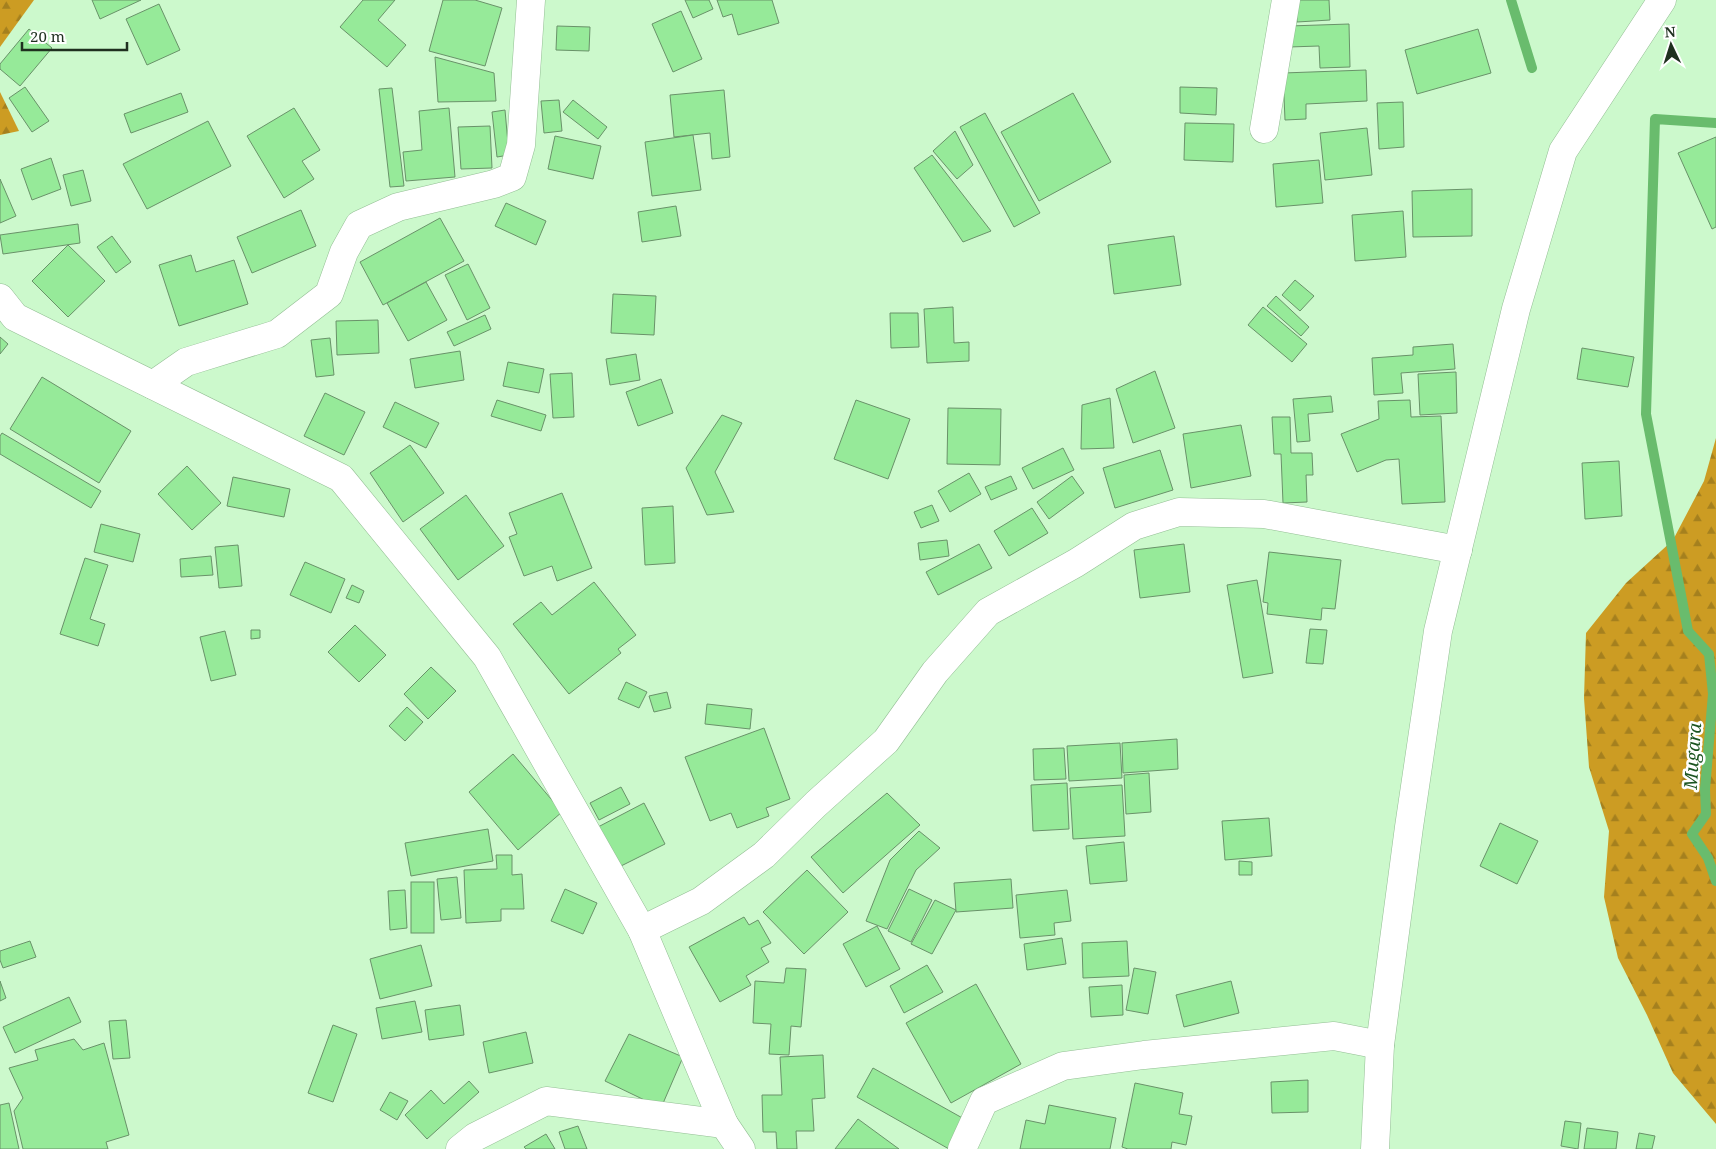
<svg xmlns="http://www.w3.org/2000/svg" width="1716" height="1149" viewBox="0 0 1716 1149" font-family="'Noto Serif',serif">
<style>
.forest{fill:url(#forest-firs)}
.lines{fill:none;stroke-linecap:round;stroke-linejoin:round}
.stream{stroke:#69bc6d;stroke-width:10}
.building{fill:#96ea99;stroke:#699269}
.street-casing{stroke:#93be94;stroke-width:29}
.street{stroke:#fff;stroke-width:28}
.labels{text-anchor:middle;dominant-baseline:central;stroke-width:5;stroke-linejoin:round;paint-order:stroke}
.water-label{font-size:18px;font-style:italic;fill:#1b5420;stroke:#fff}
</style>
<defs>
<pattern id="forest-firs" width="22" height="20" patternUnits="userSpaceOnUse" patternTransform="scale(1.25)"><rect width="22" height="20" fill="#cc9c23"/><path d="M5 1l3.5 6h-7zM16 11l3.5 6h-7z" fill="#a5801e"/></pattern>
</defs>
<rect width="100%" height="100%" fill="#ccf9cc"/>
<g class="forest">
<polygon points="0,0 34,0 0,47"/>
<polygon points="0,92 19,131 0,135"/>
<polygon points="1716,438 1716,1124 1673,1073 1647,1015 1618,958 1604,897 1609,831 1589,767 1584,698 1586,633 1626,583 1673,540 1704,481"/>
</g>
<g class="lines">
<g class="stream">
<polyline points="1511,0 1532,68"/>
<polyline points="1716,123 1655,119 1646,414 1688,631 1709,654 1713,694 1705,789 1706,814 1692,834 1708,858 1716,881"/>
</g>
</g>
<g class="building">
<polygon points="92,0 141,0 100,19"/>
<polygon points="363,0 395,0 378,20 406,45 387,67 340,27"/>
<polygon points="443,0 475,0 502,8 485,66 429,51"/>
<polygon points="685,0 709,0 713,9 693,18"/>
<polygon points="717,0 772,0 779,23 738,35 732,14 723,17"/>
<polygon points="1296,0 1329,0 1330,20 1297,22"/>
<polygon points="159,4 180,50 147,65 126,19"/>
<polygon points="681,11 702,59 673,72 652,24"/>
<polygon points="1349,24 1350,67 1320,68 1319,46 1289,47 1289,26"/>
<polygon points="557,26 590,27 589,51 556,50"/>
<polygon points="29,29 52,48 20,86 0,69 0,64"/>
<polygon points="1478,29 1491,73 1417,94 1405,50"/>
<polygon points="435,57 494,73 496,101 438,102"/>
<polygon points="1366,70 1367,101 1306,104 1306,119 1285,120 1283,73"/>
<polygon points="25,87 49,121 32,132 9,98"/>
<polygon points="1180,87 1217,88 1216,115 1180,113"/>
<polygon points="392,88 404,186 390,187 379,89"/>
<polygon points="724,90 730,157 712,159 710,133 674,137 670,95"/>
<polygon points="181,93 188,112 131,133 124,114"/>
<polygon points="1073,93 1111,162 1039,201 1001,132"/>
<polygon points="559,100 562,131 544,133 541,101"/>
<polygon points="573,100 607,127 598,139 563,112"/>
<polygon points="1403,102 1404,147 1379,149 1377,103"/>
<polygon points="294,108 320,150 302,161 314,179 284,198 247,136"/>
<polygon points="449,108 455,177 406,181 403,152 422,150 419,111"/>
<polygon points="505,110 509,155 497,157 492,112"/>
<polygon points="985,113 1040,213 1014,227 960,127"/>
<polygon points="208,121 231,166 147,209 123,164"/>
<polygon points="1185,123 1234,124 1233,162 1184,160"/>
<polygon points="490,126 492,168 461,169 458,127"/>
<polygon points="1367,128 1372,175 1325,180 1320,133"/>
<polygon points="955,131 973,165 957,179 933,151"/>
<polygon points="693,135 701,190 652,196 645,142"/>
<polygon points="555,136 601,146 593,179 548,169"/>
<polygon points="1716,137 1716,227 1712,229 1678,153"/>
<polygon points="932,155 991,231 963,242 914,168"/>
<polygon points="51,158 61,189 32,200 21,169"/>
<polygon points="1319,160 1323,203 1276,207 1273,164"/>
<polygon points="83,170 91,201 71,206 63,175"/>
<polygon points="0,179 16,216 0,223"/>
<polygon points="1472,189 1472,236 1413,237 1412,191"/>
<polygon points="506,203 546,221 536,245 495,226"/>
<polygon points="676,206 681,236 642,242 638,212"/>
<polygon points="301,210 316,246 252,273 237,237"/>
<polygon points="1403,211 1406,257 1355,261 1352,215"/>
<polygon points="440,218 464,261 383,305 360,262"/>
<polygon points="78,224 80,243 3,254 0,235"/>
<polygon points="112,236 131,262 116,273 97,247"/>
<polygon points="1174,236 1181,285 1114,294 1108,245"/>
<polygon points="68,245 105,281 68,317 32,281"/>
<polygon points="191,255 196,272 234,260 248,304 179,326 159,265"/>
<polygon points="468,264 490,308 467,320 445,275"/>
<polygon points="1295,280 1314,296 1300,311 1282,295"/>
<polygon points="426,282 447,320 408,341 387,303"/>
<polygon points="613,294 656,296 654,335 611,333"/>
<polygon points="1276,296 1309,327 1301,336 1267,306"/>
<polygon points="953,307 954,343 969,342 969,361 927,363 924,309"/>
<polygon points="1263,307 1307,344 1292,362 1248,325"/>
<polygon points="890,313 918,313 919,347 891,348"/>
<polygon points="485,315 491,329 454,346 447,332"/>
<polygon points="378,320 379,353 337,355 336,321"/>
<polygon points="0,337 8,344 0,354"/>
<polygon points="330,338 334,375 316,377 311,340"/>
<polygon points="1453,344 1455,369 1401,373 1403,393 1374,395 1372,358 1413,355 1413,347"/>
<polygon points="1582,348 1634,357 1628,387 1577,379"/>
<polygon points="460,351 464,380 415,388 410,359"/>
<polygon points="636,354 640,380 610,385 606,359"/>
<polygon points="508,362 544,369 539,393 503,386"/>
<polygon points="1155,371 1175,428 1133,443 1116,389"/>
<polygon points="1456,372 1457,413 1420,415 1418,374"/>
<polygon points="572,373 574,417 553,418 550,374"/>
<polygon points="42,377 131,431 99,483 10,429"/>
<polygon points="661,379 673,413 638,426 626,392"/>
<polygon points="325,393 365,412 344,455 304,436"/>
<polygon points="1331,396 1333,412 1308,414 1310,441 1297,442 1293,399"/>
<polygon points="1110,398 1114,448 1081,449 1082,405"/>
<polygon points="497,400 546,415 541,431 491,416"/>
<polygon points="856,400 910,419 888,479 834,459"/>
<polygon points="1410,400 1411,417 1441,416 1445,502 1402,504 1399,459 1386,460 1357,472 1341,434 1379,419 1378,401"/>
<polygon points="395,402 439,423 426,448 383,427"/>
<polygon points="948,408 1001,409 1000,465 947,464"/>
<polygon points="722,415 742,423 715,472 734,512 707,515 686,468"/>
<polygon points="1272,417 1290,417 1291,453 1312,453 1313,475 1306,475 1307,502 1283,503 1281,454 1274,454"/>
<polygon points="1241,425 1251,476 1191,488 1183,434"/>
<polygon points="2,433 101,491 91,508 0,454 0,436"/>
<polygon points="410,445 444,493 403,522 370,473"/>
<polygon points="1063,448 1074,470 1033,489 1022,468"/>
<polygon points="1160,450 1173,490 1115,508 1103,468"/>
<polygon points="1619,461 1622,516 1585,519 1582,463"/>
<polygon points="187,466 221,503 192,530 158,494"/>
<polygon points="969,473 981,494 950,512 938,491"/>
<polygon points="1011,476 1017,489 991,500 985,487"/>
<polygon points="1072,476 1084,493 1049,519 1037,502"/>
<polygon points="233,477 290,489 284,517 227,506"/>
<polygon points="562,493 592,568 557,581 552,566 524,576 509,537 517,534 509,513"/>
<polygon points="466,495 504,546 458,580 420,529"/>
<polygon points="932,505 939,521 921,528 914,512"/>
<polygon points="673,506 675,563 645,565 642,508"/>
<polygon points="1032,508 1048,533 1009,556 994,531"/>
<polygon points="101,524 140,534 133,562 94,552"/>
<polygon points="947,540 949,556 920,560 918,543"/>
<polygon points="979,544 992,568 938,595 926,572"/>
<polygon points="1184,544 1190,592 1140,598 1134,550"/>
<polygon points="238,545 242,586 219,588 215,547"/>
<polygon points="1269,552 1341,560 1335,609 1322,608 1321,620 1267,614 1268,603 1263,602"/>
<polygon points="211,556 213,575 181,577 180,559"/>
<polygon points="85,558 108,565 90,619 105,624 98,646 60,634"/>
<polygon points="305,562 345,579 331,613 290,595"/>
<polygon points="1257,580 1273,673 1243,678 1227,585"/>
<polygon points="594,582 636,635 618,649 621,653 569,694 513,624 541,602 552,615"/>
<polygon points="352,585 364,591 359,603 346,598"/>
<polygon points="355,625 386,655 359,682 328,652"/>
<polygon points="1310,629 1327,630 1323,664 1306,663"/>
<polygon points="251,630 260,630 260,638 251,639"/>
<polygon points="225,631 236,675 211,681 200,637"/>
<polygon points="431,667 456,691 428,719 404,694"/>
<polygon points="626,682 647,692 639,708 618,699"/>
<polygon points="667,692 671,708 654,712 649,696"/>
<polygon points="707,704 752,709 750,729 705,724"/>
<polygon points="407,707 423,722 405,741 389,726"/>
<polygon points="764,728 790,799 766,808 769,816 737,828 731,813 710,821 685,757"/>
<polygon points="1177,739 1178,769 1123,773 1122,743"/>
<polygon points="1120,743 1122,778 1069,781 1067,746"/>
<polygon points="1064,748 1066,779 1034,780 1033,749"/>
<polygon points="513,754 562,812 518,850 469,792"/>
<polygon points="1149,773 1151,812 1126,814 1124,775"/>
<polygon points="1067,783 1069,829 1033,831 1031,785"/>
<polygon points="1122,785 1125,836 1073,839 1070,788"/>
<polygon points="621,787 630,804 599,820 590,803"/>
<polygon points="887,793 920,825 843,893 811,857"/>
<polygon points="644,803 665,844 619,867 598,827"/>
<polygon points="1269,818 1272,856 1225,860 1222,821"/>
<polygon points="1500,823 1538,841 1517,884 1480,866"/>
<polygon points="488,829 493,861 411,876 405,843"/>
<polygon points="919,831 940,848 916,870 887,929 866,921 890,860"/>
<polygon points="1124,842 1127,881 1090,884 1086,846"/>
<polygon points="496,855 512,855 512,875 522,874 524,909 501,909 501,921 466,923 464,870 497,869"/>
<polygon points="1239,861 1252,862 1252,875 1239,875"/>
<polygon points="807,870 848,912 804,954 763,912"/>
<polygon points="457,877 461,918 441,920 437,879"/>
<polygon points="1011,879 1013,908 956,912 954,883"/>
<rect x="411" y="882" width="23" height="51"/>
<polygon points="565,889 597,903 583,934 551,921"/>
<polygon points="909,889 932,900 911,942 888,931"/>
<polygon points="405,890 407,928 390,930 388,891"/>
<polygon points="1067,890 1071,921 1054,923 1055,935 1020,938 1016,895"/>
<polygon points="935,900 956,910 932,954 911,944"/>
<polygon points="744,917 749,925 758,920 771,943 761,948 769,962 746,976 751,985 720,1002 689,947"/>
<polygon points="877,926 900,969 866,987 843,944"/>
<polygon points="1062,938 1066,964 1027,970 1024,944"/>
<polygon points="30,941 36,957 3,968 0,960 0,951"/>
<polygon points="1127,941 1129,976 1083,978 1082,943"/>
<polygon points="421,945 432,986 380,999 370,959"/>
<polygon points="927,965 943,992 904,1013 890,986"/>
<polygon points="786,968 806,969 801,1027 791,1026 789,1055 769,1054 771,1024 753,1023 755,981 784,983"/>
<polygon points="1134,968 1156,972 1148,1014 1126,1010"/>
<polygon points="0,981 6,998 0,1001"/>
<polygon points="1231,981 1239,1013 1184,1027 1176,995"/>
<polygon points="976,984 1021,1064 951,1103 906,1023"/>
<polygon points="1122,985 1123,1015 1091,1017 1089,987"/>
<polygon points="69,997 81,1022 15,1053 3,1027"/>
<polygon points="415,1001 422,1032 382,1039 376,1008"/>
<polygon points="460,1005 464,1035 429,1040 425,1010"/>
<polygon points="126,1020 130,1058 113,1059 109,1021"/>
<polygon points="333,1025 357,1034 333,1102 308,1093"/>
<polygon points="526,1032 533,1063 489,1073 483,1042"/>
<polygon points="629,1034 683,1057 661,1108 605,1081"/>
<polygon points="74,1039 83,1050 104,1043 129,1135 106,1142 108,1149 23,1149 14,1111 23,1098 9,1068 38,1060 35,1050"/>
<polygon points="823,1055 825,1098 812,1099 814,1131 796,1131 797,1149 777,1149 776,1132 763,1132 762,1095 782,1095 780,1057"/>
<polygon points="873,1068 966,1120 949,1149 857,1097"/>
<polygon points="1308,1080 1308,1112 1272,1113 1271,1082"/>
<polygon points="469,1081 479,1092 427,1139 405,1115 431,1090 444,1104"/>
<polygon points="1135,1083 1183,1093 1179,1114 1192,1116 1186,1145 1172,1142 1171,1149 1128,1149 1122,1147"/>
<polygon points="390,1092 408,1101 397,1120 380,1110"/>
<polygon points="9,1103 19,1149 0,1149 0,1105"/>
<polygon points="1049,1105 1116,1118 1110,1149 1020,1149 1026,1120 1045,1124"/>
<polygon points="858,1119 899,1149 835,1149"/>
<polygon points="1565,1121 1581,1123 1578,1149 1561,1146"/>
<polygon points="578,1126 587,1149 565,1149 559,1132"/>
<polygon points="1587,1128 1618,1132 1616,1149 1584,1149"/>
<polygon points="1639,1133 1655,1136 1652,1149 1636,1149"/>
<polygon points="546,1134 555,1149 526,1149 524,1147"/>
</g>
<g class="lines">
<defs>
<g id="street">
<polyline points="1264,129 1286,0"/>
<polyline points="0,298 15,317 341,478 487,657 642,930 724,1124"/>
<polyline points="153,385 186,362 277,334 329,294 344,252 359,225 398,207 494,184 512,177 521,145 531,0"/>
<polyline points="642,930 701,901 764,855 816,804 886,741 935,672 988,612 1076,563 1134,526 1179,512 1264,514 1458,550"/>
<polyline points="460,1149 475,1137 546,1101 724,1124 741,1149"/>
<polyline points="962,1149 984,1101 1063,1066 1144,1055 1334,1036 1380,1045"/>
<polyline points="1375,1149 1380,1045 1409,827 1438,631 1516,309 1563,151 1662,0"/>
</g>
</defs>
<use href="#street" class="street-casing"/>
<use href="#street" class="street"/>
</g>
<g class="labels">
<g class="water-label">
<text transform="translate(1692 756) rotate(-86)">Mugara</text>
</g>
</g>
<g transform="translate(1671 45) rotate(356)" stroke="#ffffff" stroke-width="4" paint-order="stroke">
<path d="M0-4L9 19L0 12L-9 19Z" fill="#1f301f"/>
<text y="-8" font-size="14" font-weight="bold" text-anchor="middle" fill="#1f301f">N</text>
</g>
<path d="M22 42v8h105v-8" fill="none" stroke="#1f301f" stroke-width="2.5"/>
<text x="30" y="42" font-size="15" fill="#1f301f" stroke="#ffffff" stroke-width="4" paint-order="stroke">20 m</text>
</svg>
